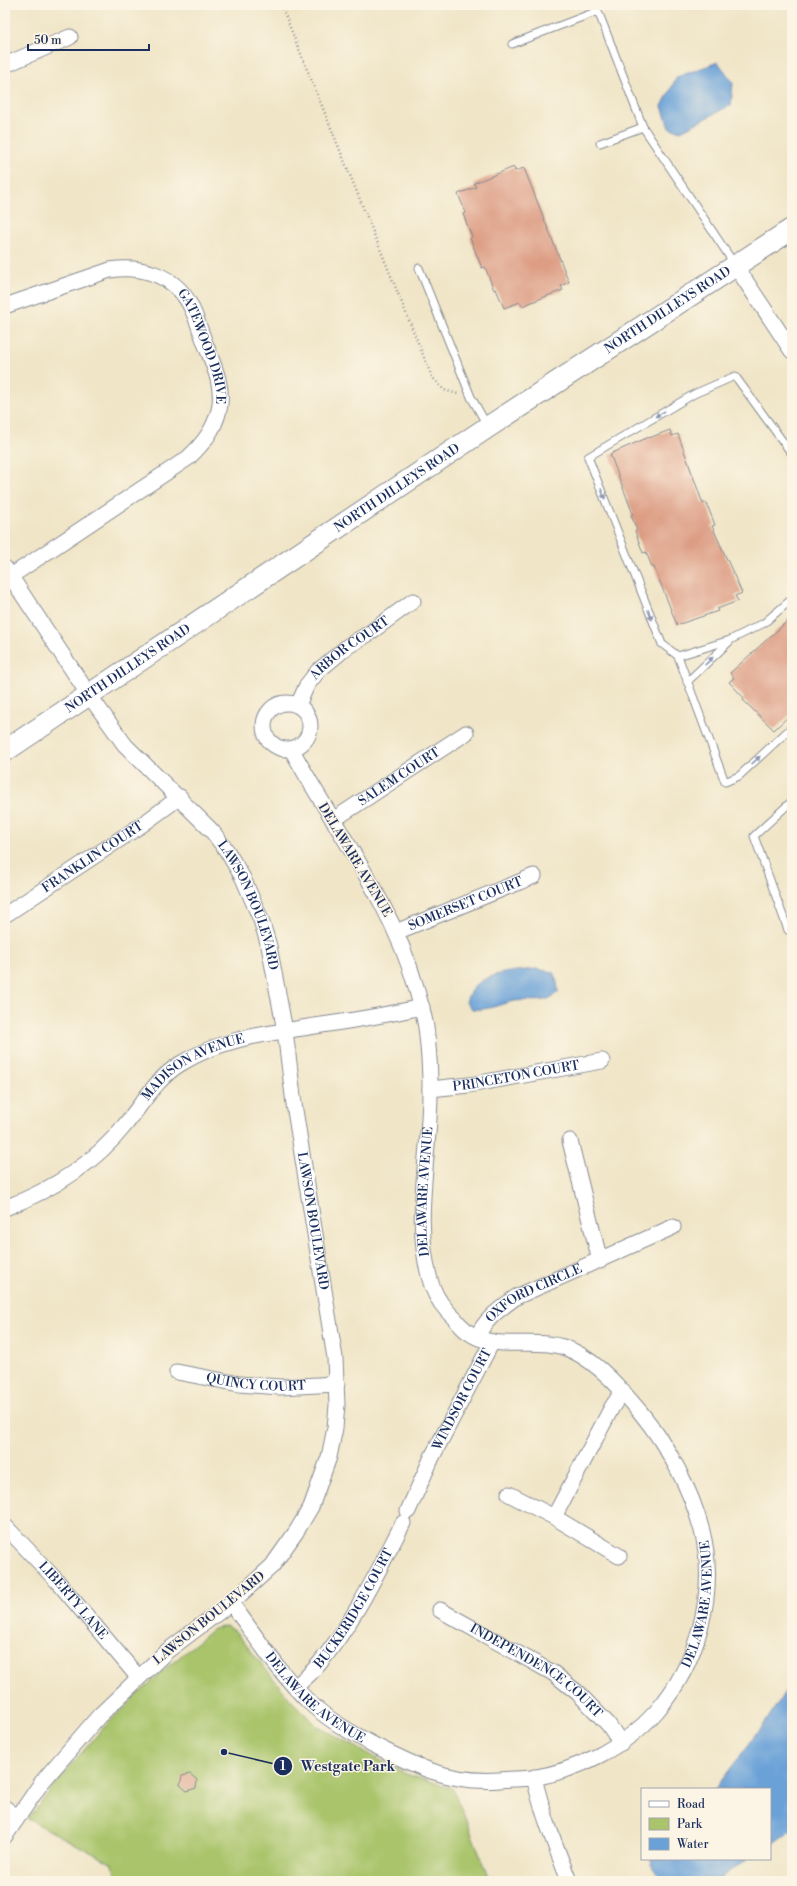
<svg xmlns="http://www.w3.org/2000/svg" width="797" height="1886" viewBox="0 0 797 1886" font-family="'Libre Bodoni',serif">
<style>
.green{fill:#a9c46b;stroke:#627a64}
.water{fill:#6aa2d8;stroke:#42689b}
.building{fill:#dd9d84}
.lines{fill:none;stroke-linecap:round;stroke-linejoin:round}
.lane-casing{stroke:#868a92;stroke-width:9}
.street-casing{stroke:#868a92;stroke-width:17}
.secondary-casing{stroke:#868a92;stroke-width:23}
.path{stroke:#868a92;stroke-width:2.5;stroke-dasharray:1 3;stroke-linecap:butt}
.lane{stroke:#fff;stroke-width:7}
.street{stroke:#fff;stroke-width:15}
.secondary{stroke:#fff;stroke-width:21}
.oneway{fill:#8d97ae}
.labels{text-anchor:middle;dominant-baseline:central;stroke-width:3;stroke-linejoin:round;paint-order:stroke}
.street-label{font-size:13px;fill:#1b2f5e;stroke:#fcf5e5}
.leader{fill:none;stroke:#1b2f5e;stroke-width:1.5}
.callout-dot{fill:#1b2f5e;stroke:#fcf5e5;stroke-width:1.5}
.mark-label{font-size:12px;text-anchor:middle;font-weight:bold;fill:#fff}
.callout-label{font-size:14px;text-anchor:middle;font-weight:bold;fill:#1b2f5e;stroke:#fcf5e5;stroke-width:3;stroke-linejoin:round;paint-order:stroke}
</style>
<rect width="100%" height="100%" fill="#fcf5e5"/>
<filter id="ink" filterUnits="userSpaceOnUse"><feTurbulence type="fractalNoise" baseFrequency=".025" numOctaves="2"/><feDisplacementMap in="SourceGraphic" scale="8" xChannelSelector="R" yChannelSelector="G"/><feConvolveMatrix kernelMatrix="1 2 1 2 8 2 1 2 1" color-interpolation-filters="sRGB"/></filter>
<filter id="wash" filterUnits="userSpaceOnUse"><feTurbulence type="fractalNoise" baseFrequency=".012" numOctaves="4" result="noise"/><feDisplacementMap in="SourceGraphic" scale="16" xChannelSelector="R" yChannelSelector="G"/><feGaussianBlur stdDeviation="0.9" result="paint"/><feColorMatrix in="noise" values="0 0 0 0 0 0 0 0 0 0 0 0 0 0 0 0 0 1.4 0 .05"/><feComposite in="paint" operator="in"/></filter>
<g filter="url(#wash)">
<rect width="100%" height="100%" fill="#f0e5c7"/>
<polygon class="green" points="226,1626 235,1631 290,1699 317,1726 406,1774 453,1789 491,1881 116,1881 113,1864 28,1819 71,1765 105,1726 158,1675 213,1629"/>
<g class="water">
<polygon points="718,62 733,83 731,105 681,131 669,128 662,106 677,77"/>
<path d="M 536,969 L 553,972 L 557,982 L 558,992 C 547,1005 530,999 514,1001 C 499,1004 488,1011 472,1009 L 466,1002 C 474,972 510,972 536,969 Z"/>
<polygon points="792,1681 792,1830 770,1845 770,1789 715,1789 765,1723"/>
<polygon points="652,1859 748,1859 715,1881 663,1881 651,1865"/>
</g>
<g id="blocks">
<g class="building">
<polygon points="514,167 515,171 524,168 569,282 561,286 563,290 542,298 522,306 520,302 504,308 496,289 494,290 485,267 482,268 470,238 472,237 463,214 466,213 458,194 476,187 474,183"/>
<polygon points="670,430 672,436 678,434 703,504 706,502 715,525 712,526 742,593 735,596 738,601 717,609 718,611 677,625 654,567 652,567 646,552 643,553 635,531 637,530 631,515 633,514 610,454 649,437 649,438"/>
<polygon points="792,617 792,713 774,730 743,700 744,698 729,682 734,678 730,673"/>
<polygon points="190,1774 197,1780 196,1788 187,1791 180,1785 182,1776"/>
</g>
</g>
</g>
<g filter="url(#ink)">
<use href="#blocks" fill-opacity="0" stroke="#868a92" stroke-width="1"/>
<g class="lines">
<defs>
<g id="lane">
<polyline points="512,44 598,11 643,127 735,265"/>
<polyline points="600,143 643,127"/>
<polyline points="419,268 471,397 487,425"/>
<polyline points="792,454 735,376 694,394 588,457 662,644 678,656 725,782 739,776 792,727"/>
<polyline points="678,656 730,640 764,623 792,599"/>
<polyline points="687,682 729,642"/>
<polyline points="792,801 754,836 788,930 792,933"/>
</g>
<g id="street">
<polyline points="5,65 70,37"/>
<polyline points="735,265 792,351"/>
<path id="s1" d="M 5,306 L 110,270 C 140,265 174,275 189,303 C 197,317 201,334 207,348 C 215,368 224,389 219,410 C 214,430 203,444 188,458 L 5,580"/>
<path id="s2" d="M 5,568 L 89,695 L 125,745 L 212,831 L 227,851 L 243,878 L 261,920 L 269,946 L 285,1031 L 294,1104 L 335,1358 L 337,1405 L 335,1428 L 329,1457 L 311,1507 L 296,1532 L 272,1566 L 231,1603 L 167,1651 L 99,1716 L 42,1782 L 5,1836"/>
<circle cx="287" cy="726" r="23"/>
<path id="s3" d="M 298,705 L 307,685 L 318,671 L 348,646 L 368,634 L 413,601"/>
<path id="s4" d="M 333,820 L 466,733"/>
<path id="s5" d="M 5,915 L 143,824 L 180,797"/>
<path id="s6" d="M 396,932 L 534,876"/>
<path id="s7" d="M 430,1089 L 469,1085 L 602,1061"/>
<polyline points="570,1141 600,1261"/>
<path id="s8" d="M 5,1208 C 52,1190 94,1164 125,1125 C 142,1104 156,1079 180,1064 C 222,1038 266,1034 315,1026 C 351,1021 386,1015 422,1007"/>
<path id="s9" d="M 477,1337 C 485,1319 501,1308 516,1297 L 673,1227"/>
<path id="s10" d="M 177,1372 L 239,1384 L 280,1387 L 337,1384"/>
<polyline points="509,1494 554,1517 619,1556"/>
<path id="s11" d="M 408,1511 L 432,1457 L 492,1342"/>
<polyline points="554,1517 612,1407 623,1391"/>
<path id="s12" d="M 5,1526 L 58,1582 L 138,1677"/>
<path id="s13" d="M 231,1603 C 256,1636 279,1673 309,1702 C 327,1719 350,1732 372,1744 C 413,1765 450,1784 499,1780 C 510,1779 521,1779 532,1778 C 577,1771 626,1746 656,1712 C 697,1665 718,1593 702,1531 C 691,1489 668,1446 641,1413 C 622,1390 600,1364 573,1351 C 540,1334 498,1354 468,1332 C 466,1331 457,1322 456,1320 C 445,1310 437,1300 432,1286 C 414,1232 426,1174 429,1119 C 431,1092 430,1063 427,1036 C 426,1019 420,1003 416,987 C 391,900 334,828 292,750"/>
<path id="s14" d="M 440,1610 L 553,1673 L 578,1693 L 608,1724 L 621,1743"/>
<path id="s15" d="M 295,1687 C 303,1680 312,1673 319,1664 C 354,1622 378,1571 403,1523"/>
<path d="M 534,1777 C 542,1813 556,1847 569,1881"/>
<polyline points="5,1808 17,1817"/>
</g>
<g id="secondary">
<path id="s16" d="M 5,751 L 488,427 L 792,229"/>
</g>
</defs>
<use href="#lane" class="lane-casing"/>
<use href="#street" class="street-casing"/>
<use href="#secondary" class="secondary-casing"/>
<polyline class="path" points="281,5 432,377 444,390 458,394"/>
<use href="#lane" class="lane"/>
<use href="#street" class="street"/>
<use href="#secondary" class="secondary"/>
</g>
<defs><path id="oneway-solid" d="M-6-.8H1V-3.2L6.5 0L1 3.2V.8H-6Z"/></defs>
<g class="oneway">
<use href="#oneway-solid" transform="translate(660 414) rotate(149)"/>
<use href="#oneway-solid" transform="translate(603 494) rotate(69)"/>
<use href="#oneway-solid" transform="translate(650 615) rotate(69)"/>
<use href="#oneway-solid" transform="translate(709 661) rotate(-44)"/>
<use href="#oneway-solid" transform="translate(756 760) rotate(-43)"/>
</g>
</g>
<g class="labels">
<g class="street-label">
<text stroke="none"><textPath href="#s16" startOffset="796">NORTH DILLEYS ROAD</textPath></text>
<text stroke="none"><textPath href="#s1" startOffset="248">GATEWOOD DRIVE</textPath></text>
<text stroke="none"><textPath href="#s16" startOffset="472">NORTH DILLEYS ROAD</textPath></text>
<text stroke="none"><textPath href="#s3" startOffset="79">ARBOR COURT</textPath></text>
<text stroke="none"><textPath href="#s16" startOffset="148">NORTH DILLEYS ROAD</textPath></text>
<text stroke="none"><textPath href="#s4" startOffset="79">SALEM COURT</textPath></text>
<text stroke="none"><textPath href="#s5" startOffset="105">FRANKLIN COURT</textPath></text>
<text transform="translate(355 860) rotate(59)">DELAWARE AVENUE</text>
<text stroke="none"><textPath href="#s6" startOffset="75">SOMERSET COURT</textPath></text>
<text stroke="none"><textPath href="#s2" startOffset="420">LAWSON BOULEVARD</textPath></text>
<text stroke="none"><textPath href="#s8" startOffset="240">MADISON AVENUE</textPath></text>
<text stroke="none"><textPath href="#s7" startOffset="87">PRINCETON COURT</textPath></text>
<text stroke="none"><textPath href="#s13" startOffset="1195">DELAWARE AVENUE</textPath></text>
<text stroke="none"><textPath href="#s2" startOffset="744">LAWSON BOULEVARD</textPath></text>
<text stroke="none"><textPath href="#s9" startOffset="74">OXFORD CIRCLE</textPath></text>
<text stroke="none"><textPath href="#s10" startOffset="80">QUINCY COURT</textPath></text>
<text stroke="none"><textPath href="#s11" startOffset="124">WINDSOR COURT</textPath></text>
<text stroke="none"><textPath href="#s12" startOffset="101">LIBERTY LANE</textPath></text>
<text stroke="none"><textPath href="#s13" startOffset="631">DELAWARE AVENUE</textPath></text>
<text stroke="none"><textPath href="#s15" startOffset="99">BUCKERIDGE COURT</textPath></text>
<text transform="translate(209 1618) rotate(-39)">LAWSON BOULEVARD</text>
<text stroke="none"><textPath href="#s14" startOffset="114">INDEPENDENCE COURT</textPath></text>
<text stroke="none"><textPath href="#s13" startOffset="128">DELAWARE AVENUE</textPath></text>
</g>
</g>
<path class="leader" d="M224 1752L283 1766"/>
<g class="callout-dot">
<circle cx="224" cy="1752" r="4"/>
<circle cx="283" cy="1766" r="10"/>
</g>
<g class="mark-label">
<text x="283" y="1770">1</text>
</g>
<g class="callout-label">
<text x="348" y="1771">Westgate Park</text>
</g>
<rect width="797" height="1886" fill="none" stroke="#fcf5e5" stroke-width="20"/>
<rect x="641" y="1788" width="130" height="72" fill="#fcf5e5" stroke="#a2a6af"/>
<rect x="649" y="1801" width="20" height="6" fill="#ffffff" stroke="#a2a6af"/>
<text x="677" y="1808" font-size="12" fill="#1b2f5e">Road</text>
<rect x="649" y="1818" width="20" height="12" fill="#a9c46b" stroke="#a2a6af"/>
<text x="677" y="1828" font-size="12" fill="#1b2f5e">Park</text>
<rect x="649" y="1838" width="20" height="12" fill="#6aa2d8" stroke="#a2a6af"/>
<text x="677" y="1848" font-size="12" fill="#1b2f5e">Water</text>
<path d="M28 44v6h121v-6" fill="none" stroke="#1b2f5e" stroke-width="2"/>
<text x="34" y="44" font-size="12" fill="#1b2f5e" stroke="#fcf5e5" stroke-width="3" paint-order="stroke">50 m</text>
</svg>
